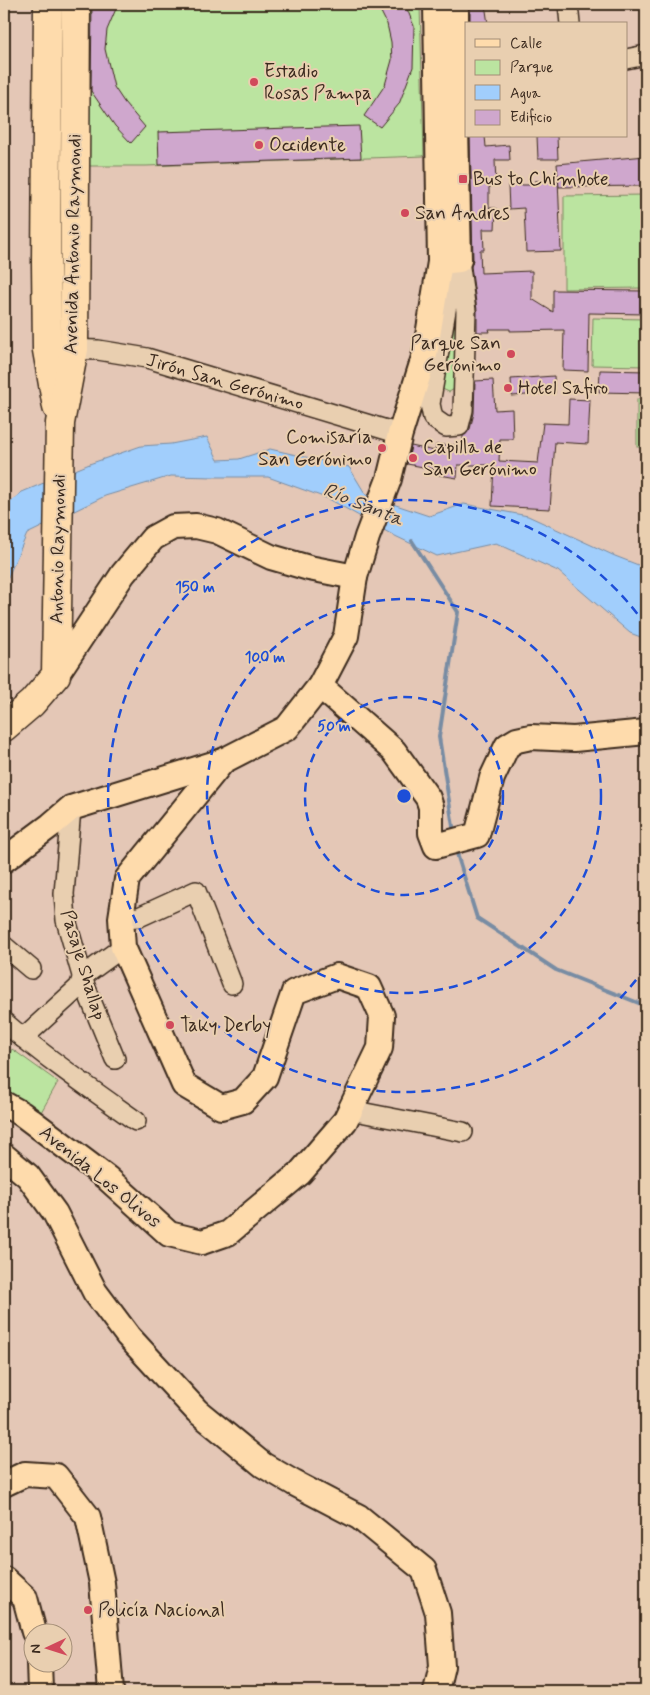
<svg xmlns="http://www.w3.org/2000/svg" width="650" height="1695" viewBox="0 0 650 1695" font-family="Mynerve,sans-serif">
<style>
.green{fill:#bbe4a0;stroke:#7b875f}
.water{fill:#a1cefc;stroke:#788ca3}
.lines{fill:none;stroke-linecap:round;stroke-linejoin:round}
.stream{stroke:#788ca3;stroke-width:4}
.building{fill:#cfa7cd;stroke:#3b2a1e}
.minor-casing{stroke:#3b2a1e;stroke-width:22}
.major-casing{stroke:#3b2a1e;stroke-width:28}
.highway-casing{stroke:#3b2a1e;stroke-width:31}
.minor{stroke:#e9cfb0;stroke-width:19}
.major{stroke:#fedbac;stroke-width:24}
.highway{stroke:#fedbac;stroke-width:28}
.ring{fill:none;stroke:#1d4ed8;stroke-width:2.5;stroke-dasharray:9 6}
.poi-dot{fill:#d1495b;stroke:#e9cfb0;stroke-width:2}
.labels{text-anchor:middle;dominant-baseline:central;stroke-width:4;stroke-linejoin:round;paint-order:stroke}
.poi-label{font-size:19px;fill:#3b2a1e;stroke:#e9cfb0;text-anchor:start}
.street-label{font-size:19px;fill:#3b2a1e;stroke:#e9cfb0}
.water-label{font-size:20px;font-style:italic;fill:#453a34;stroke:#e9cfb0}
.centre{fill:#1d4ed8;stroke:#e9cfb0;stroke-width:2.5}
.ring-label{font-size:15px;text-anchor:middle;font-weight:bold;fill:#1d4ed8;stroke:#e9cfb0;stroke-width:4;stroke-linejoin:round;paint-order:stroke}
</style>
<rect width="100%" height="100%" fill="#e4c7b6"/>
<filter id="ink" filterUnits="userSpaceOnUse"><feTurbulence type="fractalNoise" baseFrequency=".02" numOctaves="2"/><feDisplacementMap in="SourceGraphic" scale="10" xChannelSelector="R" yChannelSelector="G"/><feConvolveMatrix kernelMatrix="1 2 1 2 8 2 1 2 1" color-interpolation-filters="sRGB"/></filter>
<g filter="url(#ink)">
<g class="green">
<polygon points="84,4 420,4 424,156 146,166 85,166"/>
<polygon points="646,195 646,288 564,289 564,196"/>
<polygon points="458,288 458,387 449,392 440,388"/>
<polygon points="593,318 646,319 646,366 592,365"/>
<rect x="637" y="399" width="9" height="48"/>
<polygon points="12,1049 58,1082 40,1114 4,1091 4,1066"/>
</g>
<polygon class="water" points="207,437 218,460 239,459 270,449 349,467 366,495 429,516 464,504 528,516 615,556 646,568 646,639 630,633 558,571 496,543 437,556 391,534 329,499 268,477 215,477 171,476 105,496 27,534 4,586 4,507 22,492 92,463 141,446 171,444"/>
<g class="lines">
<g class="stream">
<polyline points="412,541 458,612 439,737 454,833"/>
<polyline points="456,847 458,857 477,918 556,970 646,1006"/>
</g>
</g>
<g class="building">
<polygon points="92,4 118,4 107,30 105,49 114,87 124,102 145,127 131,143 115,126 91,91"/>
<polygon points="377,4 405,4 414,26 413,67 399,104 380,127 364,116 385,85 392,60 391,42 387,24"/>
<polygon points="470,4 485,4 488,24 470,24"/>
<polygon points="359,126 361,158 159,165 158,132"/>
<polygon points="470,136 485,136 486,147 509,145 510,160 495,160 496,186 489,187 489,208 496,208 495,229 483,229 484,250 480,250 481,273 532,271 532,299 553,312 553,290 646,291 646,314 589,313 588,371 563,370 564,330 510,331 510,329 489,329 490,332 477,332 477,310 471,266 473,260"/>
<polygon points="537,136 557,136 558,159 538,159"/>
<polygon points="646,156 646,186 559,187 557,164"/>
<polygon points="558,179 561,251 526,252 524,208 509,209 508,185 535,185 535,181"/>
<polygon points="600,370 646,371 646,393 599,392"/>
<polygon points="554,376 555,393 512,396 511,379"/>
<polygon points="493,380 495,410 512,409 513,439 500,439 499,461 538,463 543,423 568,424 569,399 590,400 588,444 555,442 550,509 492,506 494,465 458,465 457,478 434,474 434,469 407,464 411,446 435,451 436,445 463,445 463,436 470,429 474,413 475,381"/>
</g>
<g class="lines">
<defs>
<g id="minor">
<polyline points="568,4 570,24"/>
<polyline points="626,59 646,55"/>
<polyline points="452,261 449,293 430,404 433,418 446,427 459,426 463,410 466,311 459,260"/>
<polyline points="63,349 98,350 147,358 400,434"/>
<polyline points="71,808 64,894 66,920 85,986 115,1059"/>
<polyline points="121,918 139,917 196,891 232,984"/>
<polyline points="4,946 31,969"/>
<path d="M 4,1022 C 46,1058 91,1089 136,1121"/>
<polyline points="23,1038 79,987 83,976 123,947"/>
<polyline points="350,1110 463,1132"/>
</g>
<g id="major">
<polyline points="440,262 459,260 456,128 456,4"/>
<polyline points="56,675 123,574 153,538 173,527 196,526 217,531 271,557 309,568 355,577"/>
<polyline points="320,686 394,751 428,798 431,807 431,833 436,846 477,835 492,778 507,746 517,740 531,737 574,739 646,732"/>
<polyline points="4,860 51,825 71,808 223,761"/>
<polyline points="4,1104 22,1114 107,1178 169,1234 202,1242 228,1233 300,1173 345,1121 380,1048 382,1016 369,987 337,976 294,992 265,1077 243,1101 221,1107 184,1085 123,947 121,918 127,879 223,761 287,728 320,686 346,636 355,577 367,537 389,479 400,434 425,354 440,262 436,4"/>
<polyline points="4,1156 28,1176 55,1213 95,1292 128,1336 197,1411 263,1465 294,1483 359,1517 424,1570 438,1613 442,1666 436,1691"/>
<polyline points="4,1484 25,1474 56,1476 88,1517 102,1583 111,1691"/>
<polyline points="4,1579 25,1598 34,1632"/>
<polyline points="39,1662 40,1691"/>
</g>
<g id="highway">
<polyline points="48,4 46,263 47,350 57,407"/>
<polyline points="4,727 32,703 56,675 60,423 74,349 76,4"/>
</g>
</defs>
<use href="#minor" class="minor-casing"/>
<use href="#major" class="major-casing"/>
<use href="#highway" class="highway-casing"/>
<use href="#minor" class="minor"/>
<use href="#major" class="major"/>
<use href="#highway" class="highway"/>
</g>
</g>
<g class="ring">
<circle cx="404" cy="796" r="99"/>
<circle cx="404" cy="796" r="197"/>
<path d="M645 968A296 296 0 1 1 645 624"/>
</g>
<g class="poi-dot">
<circle cx="254" cy="82" r="5"/>
<circle cx="259" cy="145" r="5"/>
<rect x="458" y="174" width="10" height="10" rx="2.5"/>
<circle cx="405" cy="213" r="5"/>
<circle cx="511" cy="354" r="5"/>
<circle cx="508" cy="388" r="5"/>
<circle cx="382" cy="448" r="5"/>
<circle cx="413" cy="458" r="5"/>
<circle cx="170" cy="1025" r="5"/>
<circle cx="88" cy="1610" r="5"/>
</g>
<g class="labels">
<g class="poi-label">
<text x="264" y="71">Estadio<tspan x="264" dy="22">Rosas Pampa</tspan></text>
<text x="269" y="145">Occidente</text>
<text x="473" y="179">Bus to Chimbote</text>
<text x="415" y="213">San Andres</text>
<text x="501" y="343" text-anchor="end">Parque San<tspan x="501" dy="22">Gerónimo</tspan></text>
<text x="518" y="388">Hotel Safiro</text>
<text x="372" y="437" text-anchor="end">Comisaría<tspan x="372" dy="22">San Gerónimo</tspan></text>
<text x="423" y="447">Capilla de<tspan x="423" dy="22">San Gerónimo</tspan></text>
<text x="180" y="1025">Taky Derby</text>
<text x="98" y="1610">Policía Nacional</text>
</g>
<g class="street-label">
<text transform="translate(73 244) rotate(-89)">Avenida Antonio Raymondi</text>
<text transform="translate(225 382) rotate(16)">Jirón San Gerónimo</text>
<text transform="translate(58 549) rotate(-89)">Antonio Raymondi</text>
<text transform="translate(83 965) rotate(73)">Pasaje Shallap</text>
<text transform="translate(100 1177) rotate(39)">Avenida Los Olivos</text>
</g>
<g class="water-label">
<text transform="translate(363 505) rotate(22)">Río Santa</text>
</g>
</g>
<circle cx="404" cy="796" r="8" class="centre"/>
<g class="ring-label">
<text x="195" y="592">150 m</text>
<text x="265" y="662">100 m</text>
<text x="334" y="731">50 m</text>
</g>
<rect width="650" height="1695" fill="none" stroke="#e9cfb0" stroke-width="20"/>
<rect x="10" y="10" width="630" height="1675" fill="none" stroke="#3b2a1e" stroke-width="2" filter="url(#ink)"/>
<rect x="465" y="22" width="162" height="115" fill="#e9cfb0" stroke="#a38d76"/>
<rect x="475" y="39" width="25" height="8" fill="#fedbac" stroke="#a38d76"/>
<text x="510" y="48" font-size="15" fill="#3b2a1e">Calle</text>
<rect x="475" y="60" width="25" height="15" fill="#bbe4a0" stroke="#a38d76"/>
<text x="510" y="72" font-size="15" fill="#3b2a1e">Parque</text>
<rect x="475" y="85" width="25" height="15" fill="#a1cefc" stroke="#a38d76"/>
<text x="510" y="98" font-size="15" fill="#3b2a1e">Agua</text>
<rect x="475" y="110" width="25" height="15" fill="#cfa7cd" stroke="#a38d76"/>
<text x="510" y="122" font-size="15" fill="#3b2a1e">Edificio</text>
<g transform="translate(48 1648) rotate(266)"><circle r="24" fill="#e9cfb0" stroke="#a38d76"/>
<path d="M0-4L9 19L0 12L-9 19Z" fill="#d1495b"/>
<text y="-8" font-size="14" font-weight="bold" text-anchor="middle" fill="#3b2a1e">N</text>
</g>
</svg>
